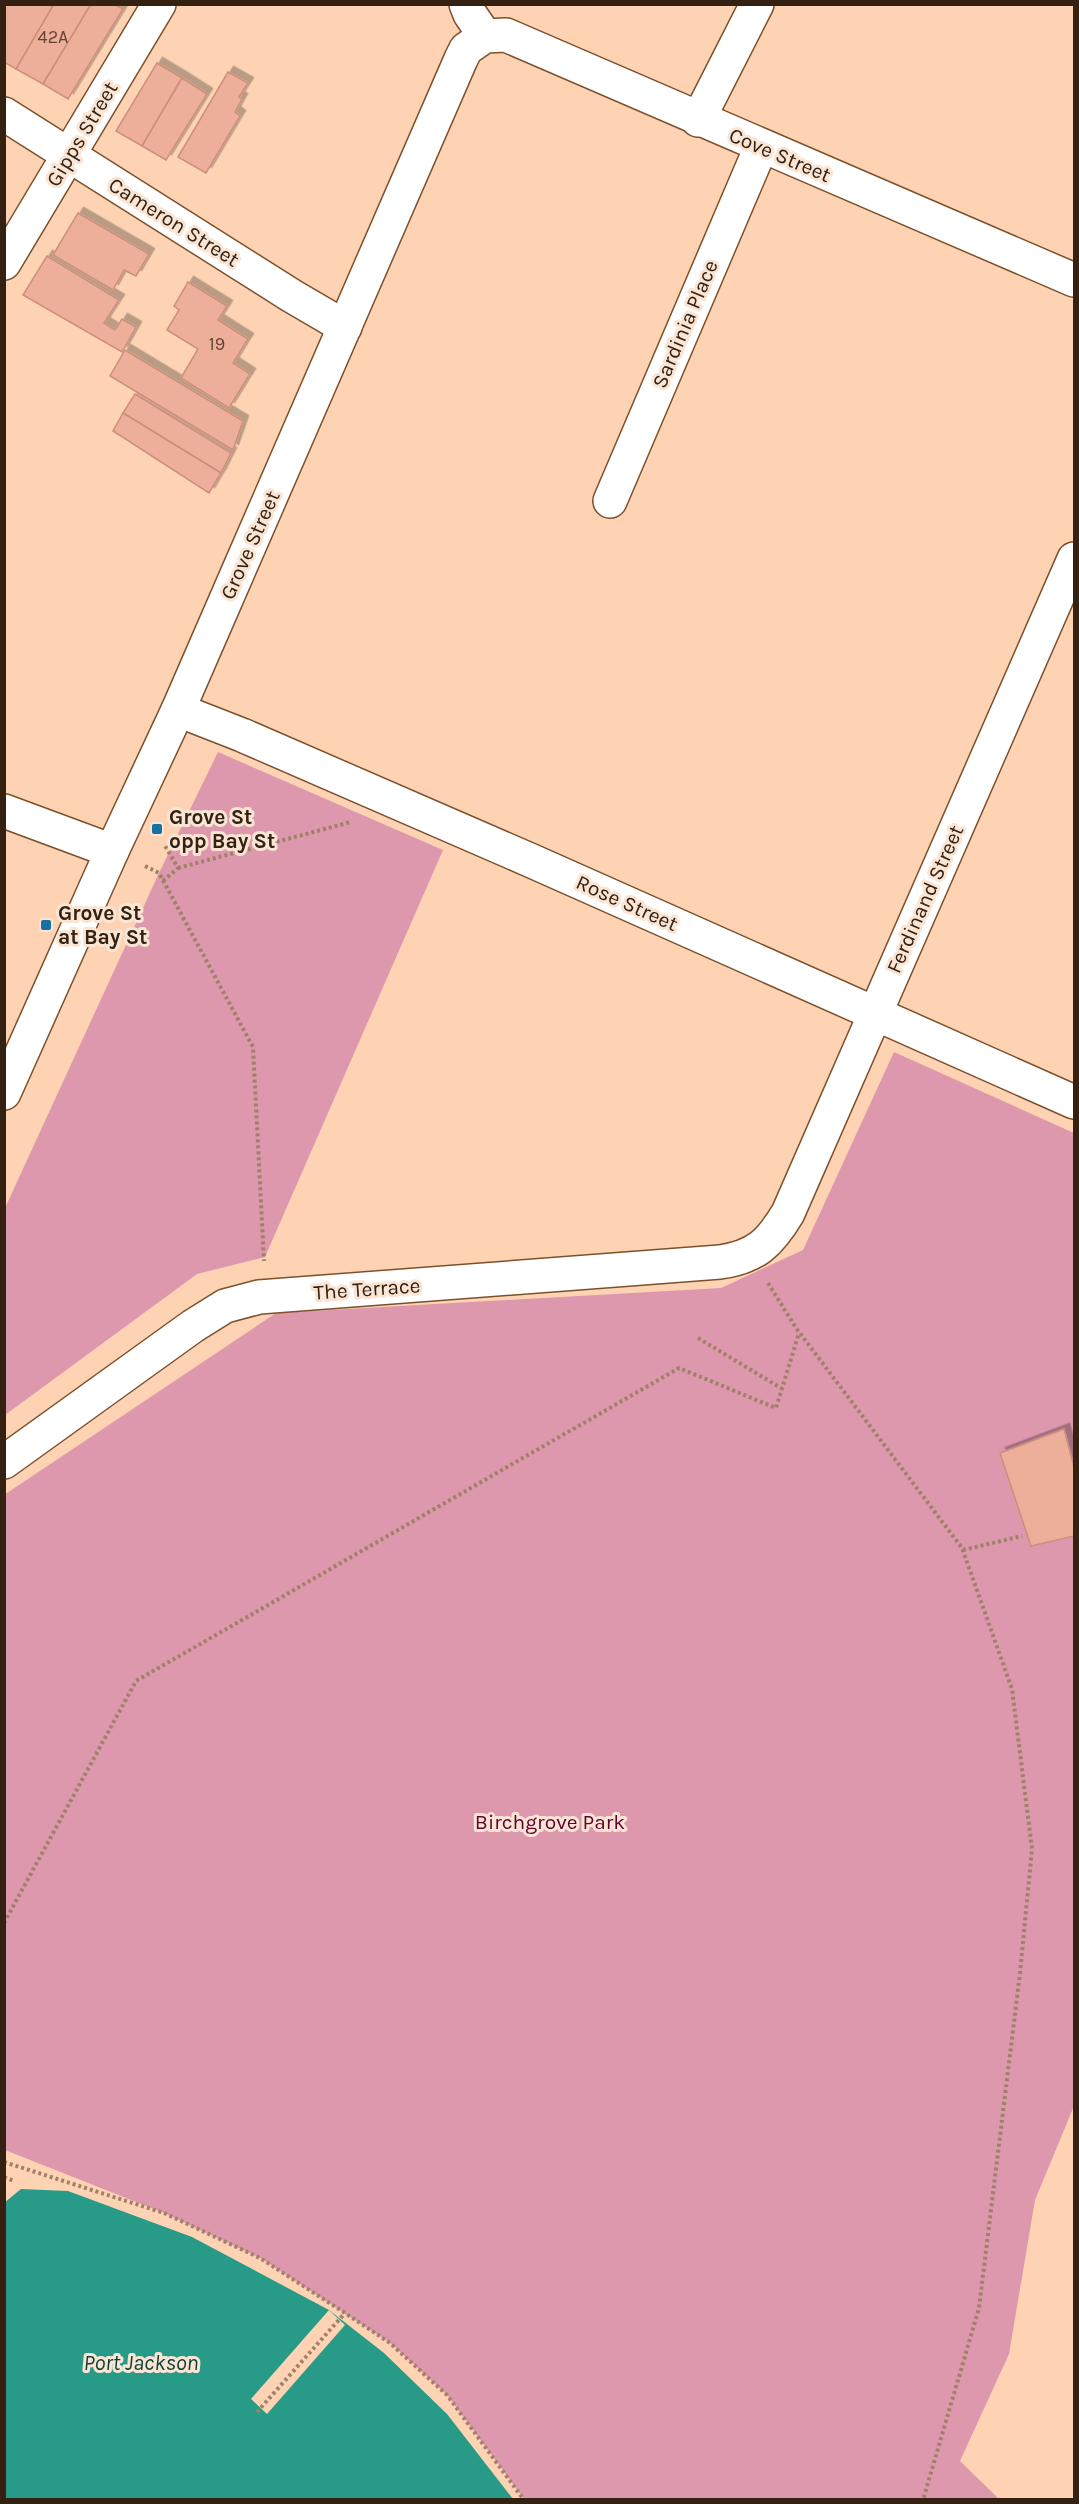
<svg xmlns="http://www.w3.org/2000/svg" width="1079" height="2504" viewBox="0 0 1079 2504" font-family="Karla,sans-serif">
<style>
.green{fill:#dd98ae}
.water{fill:#289b88}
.pier{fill:#fdd3b3}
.building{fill:#edaf9a;stroke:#cb8f7b;stroke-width:1.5;filter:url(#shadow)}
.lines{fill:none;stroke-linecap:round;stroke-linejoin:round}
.minor-casing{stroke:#7c502b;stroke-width:36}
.path{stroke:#a08168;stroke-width:4;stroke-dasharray:3 3;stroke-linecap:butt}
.minor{stroke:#fff;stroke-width:33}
.poi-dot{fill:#1870a0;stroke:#fae5d5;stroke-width:2}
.labels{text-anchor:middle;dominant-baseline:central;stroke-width:6;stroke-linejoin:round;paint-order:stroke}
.number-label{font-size:18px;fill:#624433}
.street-label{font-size:21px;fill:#342111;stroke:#fae5d5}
.poi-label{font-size:21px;font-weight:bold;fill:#342111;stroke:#fae5d5;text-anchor:start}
.park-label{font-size:21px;fill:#630032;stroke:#fae5d5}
.water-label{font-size:22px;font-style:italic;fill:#0d3e36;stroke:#fae5d5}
</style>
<defs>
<filter id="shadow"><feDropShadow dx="5.5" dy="-5.5" stdDeviation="0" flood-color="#0004"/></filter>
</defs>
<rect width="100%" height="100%" fill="#fdd3b3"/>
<g class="green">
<polygon points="218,752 443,850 265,1257 197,1274 5,1415 5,1208 159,873"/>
<polygon points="894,1052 1074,1133 1074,2106 1035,2200 1009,2354 960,2461 999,2499 524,2499 447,2395 390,2343 260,2258 164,2213 5,2150 4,1495 276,1313 721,1288 803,1250"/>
</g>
<polygon class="water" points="21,2189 68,2191 192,2237 329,2310 384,2353 447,2414 513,2499 5,2499 4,2203"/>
<polygon class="pier" points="329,2310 345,2325 267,2414 251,2399"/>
<g class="building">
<polygon points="4,4 54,4 16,69 4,62"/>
<polygon points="54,4 91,4 43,84 16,69"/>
<polygon points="91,4 114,4 123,9 68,99 43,84"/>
<polygon points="157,63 182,78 142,146 116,131"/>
<polygon points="228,72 248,83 239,97 242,99 235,112 240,116 206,173 178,157"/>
<polygon points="182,78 207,94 166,160 142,146"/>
<polygon points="78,213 149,254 136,276 124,270 113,290 53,255"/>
<polygon points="47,256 119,300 104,323 115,330 122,319 136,327 122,352 23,295"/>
<polygon points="188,282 227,306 218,320 248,339 233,363 250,374 229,408 181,378 198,349 167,330 179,310 174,306"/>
<polygon points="125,350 243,421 233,450 110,376"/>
<polygon points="135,394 231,453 221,473 123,413"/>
<polygon points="123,413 221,473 209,493 113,431"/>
<polygon points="1064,1429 1074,1467 1074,1536 1031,1546 1000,1453"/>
</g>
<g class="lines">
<defs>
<g id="minor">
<polyline points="466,4 470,14 485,36"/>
<polyline points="4,114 292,296 345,327"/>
<polyline points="698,120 757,4"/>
<polyline points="4,263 159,4"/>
<polyline points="610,501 761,147"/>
<polyline points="178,710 242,735 532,861 1074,1102"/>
<polyline points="4,811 112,851"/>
<polyline points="4,1093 112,851 178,710 461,59 466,49 485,36 506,35 1074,280"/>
<path d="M 4,1462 L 193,1326 L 225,1306 L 259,1297 L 720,1262 C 756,1257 770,1243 788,1213 L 1074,559"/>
</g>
</defs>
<use href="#minor" class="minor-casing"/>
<g class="path">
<polyline points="145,866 159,873 253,1047 264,1261"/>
<polyline points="178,868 351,822"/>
<polyline points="163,881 178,868 164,844"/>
<polyline points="768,1283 796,1328 962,1548 1012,1689 1032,1849 1020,1973 979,2308 923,2500"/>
<polyline points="698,1338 781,1388"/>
<polyline points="963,1550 1022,1536"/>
<polyline points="4,1923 136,1681 679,1368 776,1408 799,1333"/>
<polyline points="4,2162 164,2213 260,2258 345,2313 390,2343 447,2395 524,2500"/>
<polyline points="4,2177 14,2181"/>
<polyline points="257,2412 345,2313"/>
</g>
<use href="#minor" class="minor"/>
</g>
<g class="poi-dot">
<rect x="151" y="823" width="12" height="12" rx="3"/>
<rect x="40" y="919" width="12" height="12" rx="3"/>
</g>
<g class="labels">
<g class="number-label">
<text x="53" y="37">42A</text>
<text x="217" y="344">19</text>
</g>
<g class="street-label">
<text transform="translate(82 134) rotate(-59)">Gipps Street</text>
<text transform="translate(780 155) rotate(23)">Cove Street</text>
<text transform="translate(174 222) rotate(32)">Cameron Street</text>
<text transform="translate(685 324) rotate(-67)">Sardinia Place</text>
<text transform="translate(250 545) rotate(-66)">Grove Street</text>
<text transform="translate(925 899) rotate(-66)">Ferdinand Street</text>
<text transform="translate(627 903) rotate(24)">Rose Street</text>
<text transform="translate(367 1289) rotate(-4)">The Terrace</text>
</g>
<g class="poi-label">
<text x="169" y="817">Grove St<tspan x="169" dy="24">opp Bay St</tspan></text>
<text x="58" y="913">Grove St<tspan x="58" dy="24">at Bay St</tspan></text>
</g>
<g class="park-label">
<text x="550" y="1822">Birchgrove Park</text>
</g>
<g class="water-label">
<text x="141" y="2363">Port Jackson</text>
</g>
</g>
<rect width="1079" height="2504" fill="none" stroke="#342111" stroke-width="12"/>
</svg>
